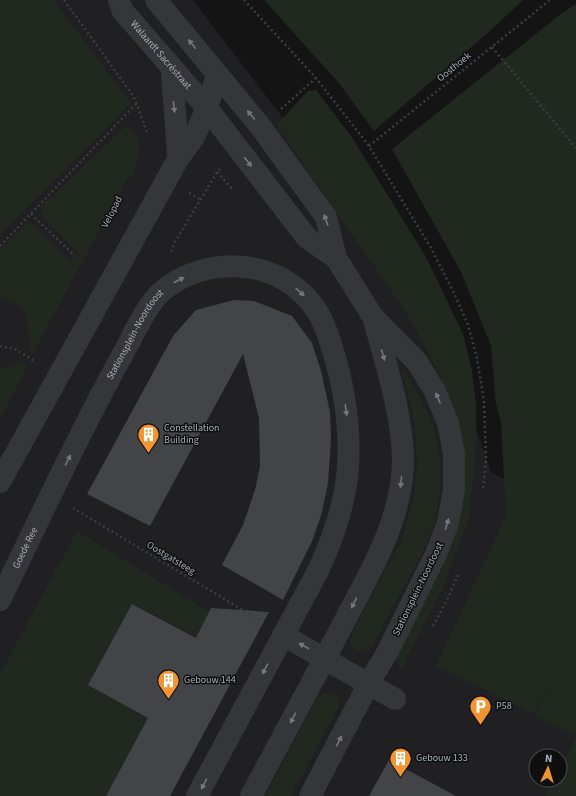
<svg xmlns="http://www.w3.org/2000/svg" width="576" height="796" viewBox="0 0 576 796" font-family="'Source Sans 3',sans-serif">
<style>
.built{fill:#202022;fill-rule:evenodd}
.green{fill:#202820}
.building{fill:#434448}
.lines{fill:none;stroke-linecap:round;stroke-linejoin:round}
.path{stroke:#3b3d41;stroke-width:2.5;stroke-dasharray:2 3;stroke-linecap:butt}
.minor{stroke:#35363a;stroke-width:22}
.oneway{fill:#73777e}
.labels{text-anchor:middle;dominant-baseline:central;stroke-width:3;stroke-linejoin:round;paint-order:stroke}
.street-label{font-size:10px;fill:#a5adb6;stroke:#0f0f10}
.poi-label{font-size:10px;fill:#a5adb6;stroke:#0f0f10;text-anchor:start}
</style>
<rect width="100%" height="100%" fill="#141415"/>
<path class="built" d="M 0,0 L 193,0 L 442,327 L 491,472 L 576,522 L 576,796 L 0,796 ZM 536,756 L 560,756 L 560,780 L 536,780 Z"/>
<g class="green">
<polygon points="0,0 53,0 131,103 0,235"/>
<polygon points="264,0 523,0 492,29 374,131 338,82"/>
<polygon points="576,4 576,736 534,715 564,659 533,714 436,666 506,516 501,422 496,404 491,346 461,272 392,149 562,13"/>
<polygon points="316,90 353,139 426,257 463,334 472,371 476,404 476,444 470,515 443,588 401,669 394,656 433,577 461,444 439,373 406,312 278,128 278,123 308,91"/>
<path d="M 126,126 C 129,129 133,132 136,135 C 144,146 136,166 132,178 L 128,177 L 33,353 L 30,350 L 27,317 L 20,306 L 5,299 L 0,299 L 0,250 L 27,223 L 34,224 L 71,262 L 79,253 L 43,218 L 40,208 Z"/>
<polygon points="19,363 28,366 0,418 0,369"/>
<path d="M 403,371 L 406,372 L 419,395 L 434,426 L 440,462 L 440,492 L 436,518 L 426,545 L 372,647 L 368,651 C 359,652 354,650 350,643 L 351,636 L 402,538 L 414,495 L 417,466 L 416,438 L 411,404 L 402,374 Z"/>
<polygon points="77,531 211,613 198,638 134,604 94,677 159,713 114,796 0,796 0,674"/>
<polygon points="323,693 328,693 337,697 339,702 338,708 291,796 265,796 318,697"/>
<polygon points="576,738 576,796 545,796 554,780 560,780 560,768"/>
</g>
<g class="building">
<polygon points="234,300 254,301 292,316 312,343 321,371 330,412 331,441 328,483 322,512 313,539 283,600 222,565 243,525 255,490 260,466 259,418 243,354 150,526 87,494 173,336 196,310"/>
<polygon points="132,604 196,638 211,608 269,612 170,796 106,796 148,718 88,685"/>
<polygon points="389,760 456,796 369,796"/>
</g>
<g class="lines">
<g class="path">
<polyline points="64,0 134,97 148,135"/>
<polyline points="244,0 316,78 369,146 431,248 454,293 468,325 477,358 484,401 486,459 483,488"/>
<polyline points="492,47 576,148"/>
<polyline points="281,109 316,78"/>
<polyline points="369,146 550,0"/>
<polyline points="217,172 234,191"/>
<polyline points="189,193 201,200"/>
<polyline points="31,214 75,256"/>
<polyline points="0,246 136,104"/>
<polyline points="171,252 175,242 217,172 220,169"/>
<polyline points="0,346 15,349 36,362"/>
<polyline points="73,508 261,621"/>
<polyline points="433,626 447,600 459,573"/>
</g>
<g class="minor">
<path id="s1" d="M 119,0 L 122,10 L 207,108 L 307,238 L 336,258"/>
<polyline points="156,0 260,126 326,217 336,258 373,317 417,362 435,391 448,423 454,454 454,490 448,523 436,554 388,651 369,683 310,796"/>
<path d="M 172,68 C 173,98 177,128 178,159"/>
<polyline points="0,482 178,159 194,137 207,108 217,75"/>
<path id="s2" d="M 0,600 C 39,520 76,439 119,361 C 130,342 145,307 160,293 C 183,272 215,264 245,267 C 273,270 299,285 315,308 C 323,319 327,332 331,344 C 345,388 352,432 347,478 C 343,510 332,540 319,569 L 197,796"/>
<polyline points="283,635 395,699"/>
<path d="M 251,796 C 281,740 311,684 341,628 C 368,575 403,521 403,459 C 402,412 386,365 374,320"/>
</g>
</g>
<defs><path id="oneway-solid" d="M-6-.8H1V-3.2L6.5 0L1 3.2V.8H-6Z"/></defs>
<g class="oneway">
<use href="#oneway-solid" transform="translate(192 44) rotate(-129)"/>
<use href="#oneway-solid" transform="translate(174 107) rotate(84)"/>
<use href="#oneway-solid" transform="translate(251 115) rotate(-130)"/>
<use href="#oneway-solid" transform="translate(248 162) rotate(52)"/>
<use href="#oneway-solid" transform="translate(326 220) rotate(-109)"/>
<use href="#oneway-solid" transform="translate(179 280) rotate(-27)"/>
<use href="#oneway-solid" transform="translate(300 292) rotate(42)"/>
<use href="#oneway-solid" transform="translate(383 355) rotate(74)"/>
<use href="#oneway-solid" transform="translate(438 398) rotate(-112)"/>
<use href="#oneway-solid" transform="translate(346 410) rotate(82)"/>
<use href="#oneway-solid" transform="translate(68 460) rotate(-63)"/>
<use href="#oneway-solid" transform="translate(401 482) rotate(96)"/>
<use href="#oneway-solid" transform="translate(447 524) rotate(-74)"/>
<use href="#oneway-solid" transform="translate(354 603) rotate(117)"/>
<use href="#oneway-solid" transform="translate(304 646) rotate(-151)"/>
<use href="#oneway-solid" transform="translate(265 669) rotate(118)"/>
<use href="#oneway-solid" transform="translate(293 718) rotate(118)"/>
<use href="#oneway-solid" transform="translate(339 741) rotate(-63)"/>
<use href="#oneway-solid" transform="translate(204 784) rotate(118)"/>
</g>
<defs>
<symbol id="building-pin" viewBox="-11 -11 22 30"><path d="M0 17L-7.5 6A9.5 9.5 0 1 1 7.5 6Z" fill="#f09531" stroke="#0f0f10"/><path d="M-4-6H4V6H1V3H-1V6H-4ZM-2.5-4.3h1.7v1.8h-1.7ZM.8-4.3h1.7v1.8H.8ZM-2.5-1h1.7V.8h-1.7ZM.8-1h1.7V.8H.8Z" fill="#fff"/></symbol>
<symbol id="parking-pin" viewBox="-11 -11 22 30"><path d="M0 17L-7.5 6A9.5 9.5 0 1 1 7.5 6Z" fill="#f09531" stroke="#0f0f10"/><path d="M-3.5-5.5H1a3.5 3.5 0 0 1 0 7H-1V5.5H-3.5ZM-1-3.4V-.6H.8a1.4 1.4 0 0 0 0-2.8Z" fill="#fff"/></symbol>
</defs>
<g fill-rule="evenodd">
<use href="#building-pin" x="136" y="422" width="25" height="34"/>
<use href="#building-pin" x="156" y="668" width="25" height="34"/>
<use href="#parking-pin" x="468" y="694" width="25" height="34"/>
<use href="#building-pin" x="388" y="746" width="25" height="34"/>
</g>
<g class="labels">
<g class="street-label">
<text stroke="none"><textPath href="#s1" startOffset="70">Walaardt Sacréstraat</textPath></text>
<text transform="translate(454 67) rotate(-39)">Oosthoek</text>
<text transform="translate(112 212) rotate(-63)">Velopad</text>
<text stroke="none"><textPath href="#s2" startOffset="298">Stationsplein-Noordoost</textPath></text>
<text stroke="none"><textPath href="#s2" startOffset="58">Goede Ree</textPath></text>
<text transform="translate(171 558) rotate(31)">Oostgatsteeg</text>
<text transform="translate(418 589) rotate(-64)">Stationsplein-Noordoost</text>
</g>
<g class="poi-label">
<text x="164" y="428">Constellation<tspan x="164" dy="12">Building</tspan></text>
<text x="184" y="680">Gebouw 144</text>
<text x="496" y="706">P58</text>
<text x="416" y="758">Gebouw 133</text>
</g>
</g>
<g transform="translate(548 768) rotate(4)"><circle r="19" fill="#0f0f10" stroke="#4b4e52"/>
<path d="M0-3L7 15L0 10L-7 15Z" fill="#f09531"/>
<text y="-6" font-size="11" font-weight="bold" text-anchor="middle" fill="#a5adb6">N</text>
</g>
</svg>
